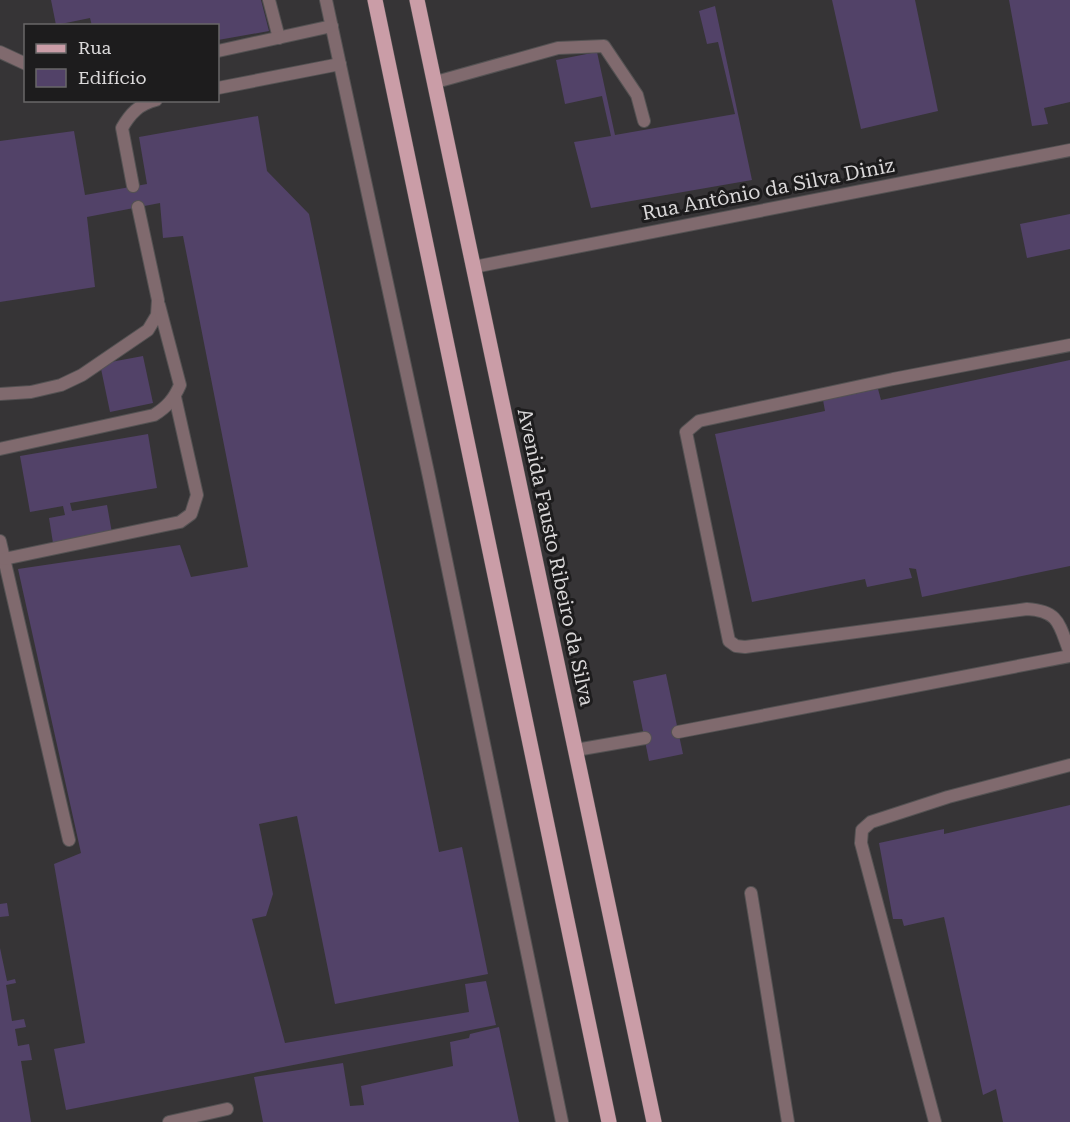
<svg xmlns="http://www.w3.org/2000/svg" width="1070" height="1122" viewBox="0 0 1070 1122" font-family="'Roboto Serif',serif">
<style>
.building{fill:#524268}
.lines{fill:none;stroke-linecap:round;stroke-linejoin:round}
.lane-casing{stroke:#545253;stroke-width:14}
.street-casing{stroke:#545253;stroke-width:14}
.primary-casing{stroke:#545253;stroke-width:16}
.lane{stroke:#806a6e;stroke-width:12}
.street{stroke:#806a6e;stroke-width:12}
.primary{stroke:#ca9da7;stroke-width:15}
.labels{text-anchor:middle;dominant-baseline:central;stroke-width:6;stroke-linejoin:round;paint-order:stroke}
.street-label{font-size:20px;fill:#dad8d9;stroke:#1d1c1d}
</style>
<rect width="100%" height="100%" fill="#363436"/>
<g class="building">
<polygon points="51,0 261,0 269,31 218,40 218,26 92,26 90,18 56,25"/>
<polygon points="832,0 915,0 938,111 861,129"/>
<polygon points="1009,0 1070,0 1070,102 1044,108 1048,124 1032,126"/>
<polygon points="715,6 752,180 591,208 574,142 611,136 602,96 565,104 556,60 597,52 615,135 735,114 718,42 707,44 699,11"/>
<polygon points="258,116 267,171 309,214 439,852 462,847 488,974 335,1004 297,816 259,824 273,894 266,916 252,919 285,1043 469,1012 465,984 486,981 496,1025 66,1110 54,1049 85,1043 54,864 81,853 18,569 180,545 191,577 248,567 183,236 163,238 160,203 87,217 95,287 0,302 0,141 74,131 85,195 147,184 139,137"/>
<polygon points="1070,214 1070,249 1027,258 1020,224"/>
<polygon points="143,356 153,403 110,412 100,364"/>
<polygon points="1070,360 1070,566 922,597 916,569 909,568 912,578 867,587 865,579 752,602 715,434 825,411 823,400 878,389 881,400"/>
<polygon points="148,434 157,488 70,503 72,511 107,505 112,533 53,543 49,518 65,515 63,506 30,512 20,456"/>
<polygon points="666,674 683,754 649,761 633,681"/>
<polygon points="1070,805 1070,1122 1003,1122 996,1089 983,1095 944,917 904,926 902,919 893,919 879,843 944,829 944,834"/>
<polygon points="7,903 9,916 0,917 0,904"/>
<polygon points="0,948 7,981 15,979 16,983 6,985 12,1021 24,1019 26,1027 15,1029 18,1046 29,1044 32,1060 21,1061 31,1122 0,1122"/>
<polygon points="499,1027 519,1122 263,1122 254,1077 343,1063 350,1106 364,1105 361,1086 453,1066 450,1042 469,1038 470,1034"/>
</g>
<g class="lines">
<defs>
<g id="lane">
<polyline points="269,0 279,38"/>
<polyline points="326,0 429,477 562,1122"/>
<polyline points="218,51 332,26"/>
<polyline points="0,52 26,64"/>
<polyline points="436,82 558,48 604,46 637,95 644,121"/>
<polyline points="218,88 340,64"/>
<path d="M 133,186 L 122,128 C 130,114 139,104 156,100"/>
<path d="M 1070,345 L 893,379 L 699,421 L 686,432 L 729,641 L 736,646 L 745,647 L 1027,609 C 1060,611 1059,625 1070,653"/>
<polyline points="0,394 31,392 61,385 82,375 148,330 157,315 158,300 138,207"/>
<path d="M 0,449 L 154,415 C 167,407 174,399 180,385 L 159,305"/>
<polyline points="0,541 69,840"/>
<polyline points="4,559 180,522 191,514 197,495 175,397"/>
<polyline points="678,732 1070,656"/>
<polyline points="576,750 645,738"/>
<polyline points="751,893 788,1122"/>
<polyline points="169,1122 227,1109"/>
<polyline points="935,1122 861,843 862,830 871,822 948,797 1070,765"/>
</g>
<polyline id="street" points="474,267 1070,150"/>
<g id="primary">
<polyline points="375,0 609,1122"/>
<polyline points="417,0 654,1122"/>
</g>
</defs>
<use href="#lane" class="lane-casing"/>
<use href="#street" class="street-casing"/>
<use href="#primary" class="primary-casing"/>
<use href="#lane" class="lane"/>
<use href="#street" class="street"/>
<use href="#primary" class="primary"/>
</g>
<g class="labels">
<g class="street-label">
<text transform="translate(768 189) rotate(-11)">Rua Antônio da Silva Diniz</text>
<text transform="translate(556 557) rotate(78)">Avenida Fausto Ribeiro da Silva</text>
</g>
</g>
<rect x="24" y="24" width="195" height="78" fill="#1d1c1d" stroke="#696768" stroke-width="1.5"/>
<rect x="36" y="44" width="30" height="9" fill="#ca9da7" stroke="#696768" stroke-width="1.5"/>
<text x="78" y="54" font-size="18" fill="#dad8d9">Rua</text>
<rect x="36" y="69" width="30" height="18" fill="#524268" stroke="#696768" stroke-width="1.5"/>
<text x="78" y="84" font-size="18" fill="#dad8d9">Edifício</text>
</svg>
